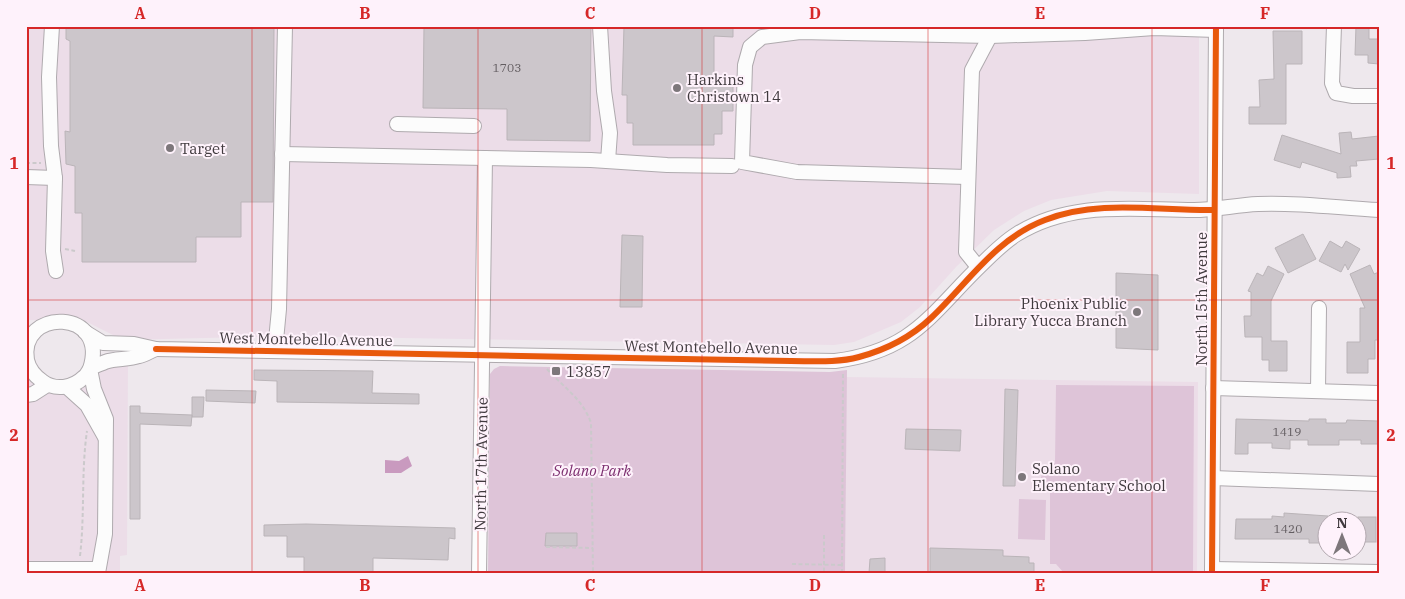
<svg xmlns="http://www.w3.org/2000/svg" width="1405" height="599" viewBox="0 0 1405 599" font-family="'IBM Plex Serif',serif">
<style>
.built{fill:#ecdde8}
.green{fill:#dec4d8}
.water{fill:#c99abf}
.building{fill:#ccc6cb;stroke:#bab4b8}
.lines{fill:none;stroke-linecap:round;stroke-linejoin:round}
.minor-casing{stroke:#afaaae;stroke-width:16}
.path{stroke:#cbc9cb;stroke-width:2;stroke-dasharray:4 2.5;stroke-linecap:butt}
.minor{stroke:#fcfcfc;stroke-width:14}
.cycleway-casing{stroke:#fef2fb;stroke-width:9}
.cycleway{stroke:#e8590c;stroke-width:6}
.grid{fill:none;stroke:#d62828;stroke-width:1;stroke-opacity:0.55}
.poi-dot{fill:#7d777b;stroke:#fef2fb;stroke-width:2}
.labels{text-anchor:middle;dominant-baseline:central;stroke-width:4;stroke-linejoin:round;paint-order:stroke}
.number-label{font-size:12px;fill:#635d61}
.poi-label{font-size:15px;fill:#403a3e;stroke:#fef2fb;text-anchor:start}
.street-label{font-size:15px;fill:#403a3e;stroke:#fef2fb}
.park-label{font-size:15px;font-style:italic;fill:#7c2e6f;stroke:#fef2fb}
.neatline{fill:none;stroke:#d62828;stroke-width:2}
.grid-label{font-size:16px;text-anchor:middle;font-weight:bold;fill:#d62828}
</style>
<rect width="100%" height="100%" fill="#eee8ed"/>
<g class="built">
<polygon points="26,26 1199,26 1199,194 1107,191 1051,200 1024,211 994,230 956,267 920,307 901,322 854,342 834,345 281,336 123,340 85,321 26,320"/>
<polygon points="128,362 127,555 120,556 120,573 26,573 26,374 47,393 70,394 108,367"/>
<polygon points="846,377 1198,382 1197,573 845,573"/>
</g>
<g class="green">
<polygon points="500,366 830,372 847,370 845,573 488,573 490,374 494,369"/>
<path d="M 1056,385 L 1194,386 L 1193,573 L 1064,573 L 1056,564 L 1050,564 L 1050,490 L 1040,489 C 1041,475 1041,469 1055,463 Z"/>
<polygon points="1019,499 1046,500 1045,540 1018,539"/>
</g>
<polygon class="water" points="408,456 412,466 401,473 385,473 385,460 399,461"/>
<g class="building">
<polygon points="66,26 274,26 273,202 241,202 241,237 196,237 196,262 82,262 82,213 75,213 75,166 66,164 65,131 70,132 70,41 66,39"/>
<polygon points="424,26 591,26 590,141 507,140 507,109 423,108"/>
<polygon points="624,26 733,26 733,37 714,36 714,81 733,81 733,111 722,111 722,134 714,134 714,145 633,145 633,123 627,123 627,95 622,95"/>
<polygon points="1356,26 1369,26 1369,39 1379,39 1379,64 1368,63 1368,55 1355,55"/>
<polygon points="1273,31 1302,31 1302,64 1286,64 1286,124 1249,124 1249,107 1260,107 1259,80 1274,79"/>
<polygon points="1351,132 1352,139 1379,136 1379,159 1356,161 1357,166 1350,166 1351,177 1337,178 1337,173 1302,162 1300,168 1274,160 1282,135 1341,154 1339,133"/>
<polygon points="1303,234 1316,259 1288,273 1275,248"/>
<polygon points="622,235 643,236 642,307 620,307"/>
<polygon points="1330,241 1342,248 1346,241 1360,249 1348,270 1345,264 1341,272 1319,261"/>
<polygon points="1370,265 1374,274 1379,272 1379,340 1375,340 1375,359 1368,359 1368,373 1347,373 1347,342 1360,342 1360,308 1365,308 1350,274"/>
<polygon points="1268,266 1284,274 1271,301 1271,341 1287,341 1287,371 1269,371 1269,360 1262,360 1262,337 1245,337 1244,316 1251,316 1251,292 1248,291 1257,273 1263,276"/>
<polygon points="1116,273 1158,275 1158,350 1116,348"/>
<polygon points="254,370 373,371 372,393 419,394 419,404 277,402 277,381 254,380"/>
<polygon points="1005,389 1018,390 1015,486 1003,486"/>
<polygon points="206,390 256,391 255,403 206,401"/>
<polygon points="192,397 204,397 203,417 192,417"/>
<polygon points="130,406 140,406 140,413 192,415 191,426 140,424 140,519 130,519"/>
<polygon points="1236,419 1309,421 1309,419 1326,419 1326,423 1346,423 1347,420 1378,421 1378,444 1361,444 1361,440 1339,440 1339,445 1308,445 1308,440 1290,440 1290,449 1272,448 1272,443 1248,443 1248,454 1235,454"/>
<polygon points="906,429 961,430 960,451 905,449"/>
<polygon points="1284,513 1328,516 1328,543 1309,543 1309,539 1235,539 1236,519 1272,519 1272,516 1284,517"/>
<rect x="1358" y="517" width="18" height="25"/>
<polygon points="306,524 455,528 455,539 449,538 448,560 373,558 373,573 304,573 304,557 287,557 287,536 264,536 264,525"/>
<polygon points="546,533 577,533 577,546 545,546"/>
<polygon points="930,548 1003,550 1003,556 1029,557 1029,563 1034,563 1034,573 930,573"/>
<polygon points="885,558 885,573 869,573 870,559"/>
</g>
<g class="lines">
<defs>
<g id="minor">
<polyline points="52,26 49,77 51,146 55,178 53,251 56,271"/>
<polyline points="600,26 604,91 610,133 608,161"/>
<polyline points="1334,26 1332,83 1336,93 1353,96 1379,96"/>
<polyline points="397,124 474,126"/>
<polyline points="282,154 591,160 667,165 732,166"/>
<polyline points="26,177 55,178"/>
<polyline points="967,177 797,172 742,162 745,65 750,47 762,37 800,32 990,36 1085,33 1154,28 1216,30"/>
<polyline points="978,267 966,252 972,70 990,36 990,29"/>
<path d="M 85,332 L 103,343 L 134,344 L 156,349 L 835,361 C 914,351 931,313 982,264 C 993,253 1004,242 1017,234 C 1072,200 1133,210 1194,210 C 1215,210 1236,205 1258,204 C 1297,202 1339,208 1379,210"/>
<polyline points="275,351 279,309 285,26"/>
<path d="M 90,369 C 110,308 18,307 27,360 C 29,369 35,376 42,381 C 55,391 73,388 84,377 C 87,375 88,371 91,368 C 94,366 101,364 105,362 C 116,358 128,360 139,356 C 145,355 150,351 156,349"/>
<polyline points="90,369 94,389 106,419 105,534 98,573"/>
<polyline points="67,387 87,405 105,437"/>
<polyline points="1213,388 1379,393"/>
<polyline points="1318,391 1319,308"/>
<polyline points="26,395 33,394 47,385"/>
<polyline points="1213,478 1379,484"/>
<polyline points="26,569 98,569"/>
<polyline points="1212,569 1379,572"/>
<polyline points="479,573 485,158"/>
<polyline points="1212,573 1216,26"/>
</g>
</defs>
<use href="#minor" class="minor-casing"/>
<g class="path">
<polyline points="26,163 41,163"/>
<polyline points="65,249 75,251"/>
<path d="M 547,369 C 563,387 583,399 591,423 L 593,573"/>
<polyline points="824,535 824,573"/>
<polyline points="546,547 593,548"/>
<path d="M 80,556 C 85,514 81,472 87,431"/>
<polyline points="792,564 842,565"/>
<polyline points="842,573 843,372"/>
</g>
<use href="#minor" class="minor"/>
<defs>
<g id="cycleway">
<path d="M 156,349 L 791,361 C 813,361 837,363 859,357 C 885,350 911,337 931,318 C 968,283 995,239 1045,220 C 1098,199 1158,211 1214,210"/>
<polyline points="1212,573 1216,26"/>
</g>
</defs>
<use href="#cycleway" class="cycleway-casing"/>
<use href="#cycleway" class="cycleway"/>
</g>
<path class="grid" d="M 252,26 L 252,573M 478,26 L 478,573M 702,26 L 702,573M 928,26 L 928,573M 1152,26 L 1152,573M 26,300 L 1379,300"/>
<g class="poi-dot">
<circle cx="677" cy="88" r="5"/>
<circle cx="170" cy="148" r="5"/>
<circle cx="1137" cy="312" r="5"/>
<rect x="551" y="366" width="10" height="10" rx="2.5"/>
<circle cx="1022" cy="477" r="5"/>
</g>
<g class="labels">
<g class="number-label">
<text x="507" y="67">1703</text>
<text x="1287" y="431">1419</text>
<text x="1288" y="528">1420</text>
</g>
<g class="poi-label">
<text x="687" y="79">Harkins<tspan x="687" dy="17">Christown 14</tspan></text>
<text x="180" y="148">Target</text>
<text x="1127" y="303" text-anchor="end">Phoenix Public<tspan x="1127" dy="17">Library Yucca Branch</tspan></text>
<text x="566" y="371">13857</text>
<text x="1032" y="468">Solano<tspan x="1032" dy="17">Elementary School</tspan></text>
</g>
<g class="street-label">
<text transform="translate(1201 299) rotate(-90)">North 15th Avenue</text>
<text transform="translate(306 339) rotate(1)">West Montebello Avenue</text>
<text transform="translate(711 347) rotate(1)">West Montebello Avenue</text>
<text transform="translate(481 464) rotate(-89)">North 17th Avenue</text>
</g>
<g class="park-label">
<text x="592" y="470">Solano Park</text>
</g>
</g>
<rect width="1405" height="599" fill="none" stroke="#fef2fb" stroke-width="55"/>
<g transform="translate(1342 536)"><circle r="24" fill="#fef2fb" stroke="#b2a8af"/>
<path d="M0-4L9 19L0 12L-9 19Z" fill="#7d777b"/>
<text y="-8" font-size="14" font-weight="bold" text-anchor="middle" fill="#403a3e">N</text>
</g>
<rect x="28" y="28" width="1350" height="544" class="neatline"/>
<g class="grid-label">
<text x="140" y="19">A</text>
<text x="365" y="19">B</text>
<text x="590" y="19">C</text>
<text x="815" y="19">D</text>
<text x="1040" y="19">E</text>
<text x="1265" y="19">F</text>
<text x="14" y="169">1</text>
<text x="1391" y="169">1</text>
<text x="14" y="441">2</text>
<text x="1391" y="441">2</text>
<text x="140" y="591">A</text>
<text x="365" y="591">B</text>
<text x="590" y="591">C</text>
<text x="815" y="591">D</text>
<text x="1040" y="591">E</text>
<text x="1265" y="591">F</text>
</g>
</svg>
